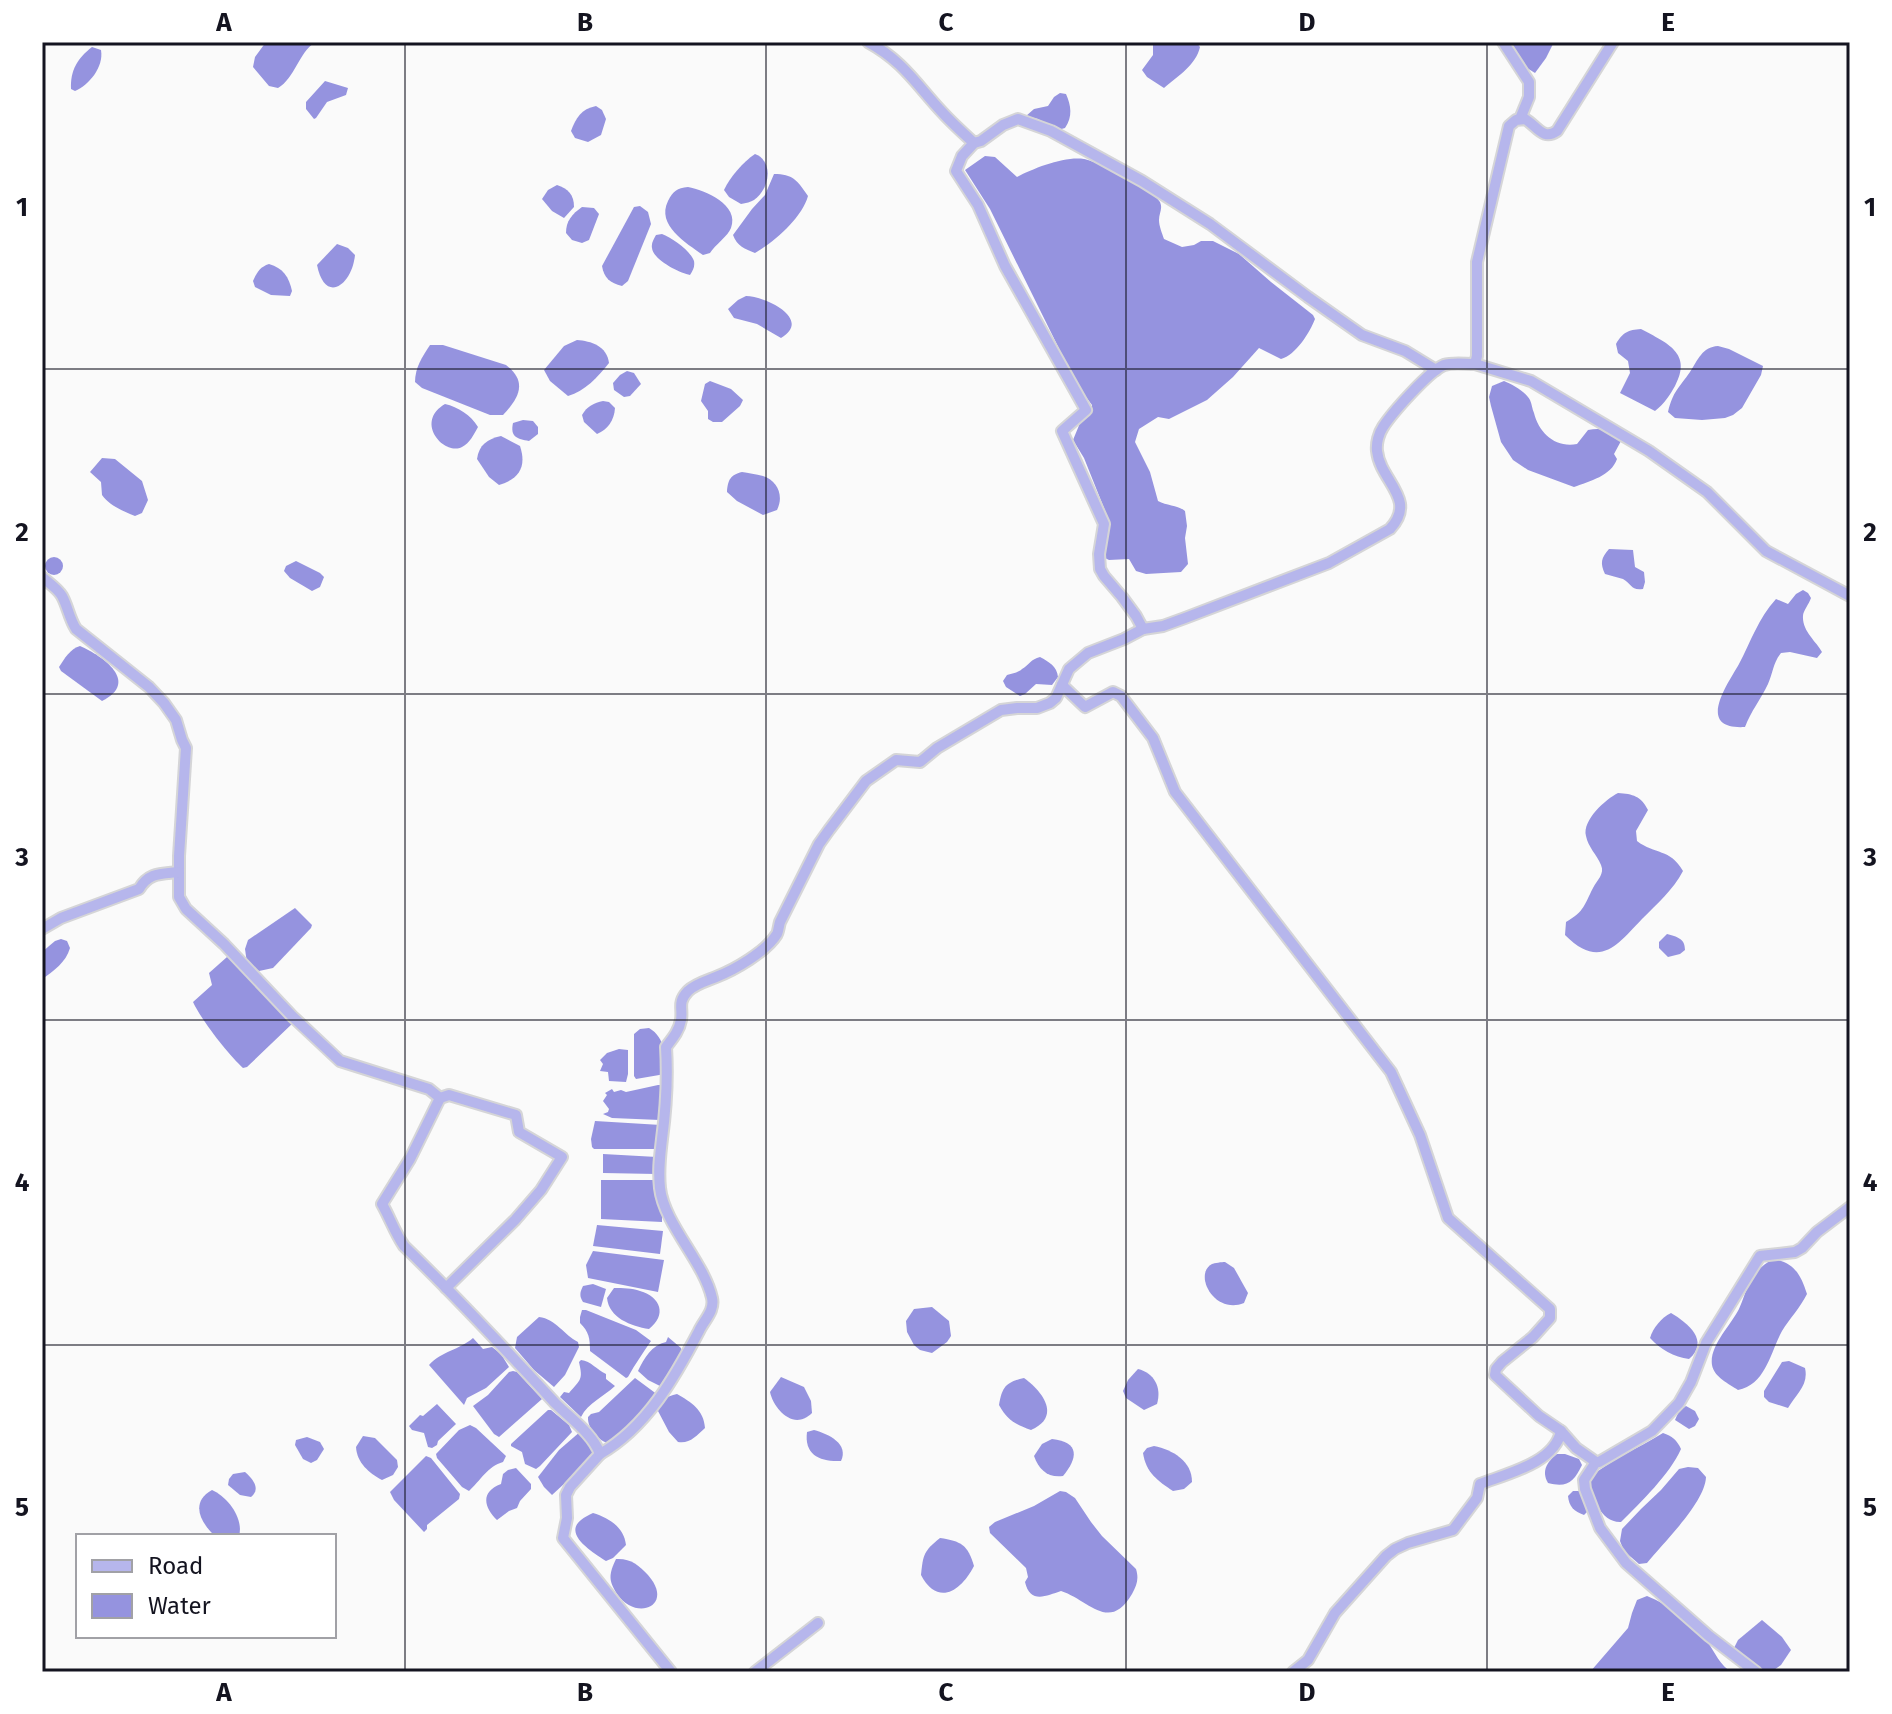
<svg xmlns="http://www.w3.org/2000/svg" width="1892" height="1714" viewBox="0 0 1892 1714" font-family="'Fira Sans',sans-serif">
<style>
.water{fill:#9593df}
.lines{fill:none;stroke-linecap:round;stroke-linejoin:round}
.minor-casing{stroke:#d5d5d7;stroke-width:14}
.minor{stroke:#b6b6ec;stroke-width:10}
.grid{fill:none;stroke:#141420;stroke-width:2;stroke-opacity:0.55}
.neatline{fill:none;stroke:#141420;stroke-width:3}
.grid-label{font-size:26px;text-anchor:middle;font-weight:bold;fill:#141420}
</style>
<rect width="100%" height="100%" fill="#fafafa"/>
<g class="water">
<path d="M 266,42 L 315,42 C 298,54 295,78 278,88 L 269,86 L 253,67 L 255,57 Z"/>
<path d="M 1153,42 L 1196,42 L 1200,47 C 1196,65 1178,76 1164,88 L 1147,77 L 1142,70 L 1153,55 Z"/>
<polygon points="1509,42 1554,42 1546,58 1535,73 1527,68"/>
<path d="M 92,47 L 101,50 C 104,67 89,85 75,91 L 71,89 C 70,70 78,58 92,47 Z"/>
<polygon points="325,81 348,88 346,95 327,102 316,118 314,119 306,109 306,102"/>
<path d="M 1060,93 L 1066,94 C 1071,105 1073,117 1065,128 L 1058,130 L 1038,119 L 1026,116 L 1034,109 L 1048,106 L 1054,97 Z"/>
<path d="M 596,106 L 602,110 L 606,119 L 601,135 L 588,142 L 575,138 L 571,131 C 576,118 581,109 596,106 Z"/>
<path d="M 755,154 C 774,161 770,189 754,200 C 751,202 746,203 741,204 L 729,197 L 724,190 C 730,177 743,162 755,154 Z"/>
<path d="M 985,156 L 995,157 L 1017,177 C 1034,168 1065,156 1084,159 C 1097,161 1155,191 1160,202 C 1163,209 1159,213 1159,220 C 1159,226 1162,233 1164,239 L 1182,247 L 1194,245 L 1201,241 L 1213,241 L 1239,254 L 1271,282 L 1313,315 L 1315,319 C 1310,332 1296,355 1281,359 L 1259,348 L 1233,377 L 1207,400 L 1169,419 L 1158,417 L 1139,429 L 1135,442 L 1150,472 L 1158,501 C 1167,506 1178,505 1185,511 L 1187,526 L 1185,538 L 1188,564 L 1181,572 L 1146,574 L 1136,571 L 1129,559 L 1109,560 L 1105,558 L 1104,550 L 1109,532 L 1108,518 L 1084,458 L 1073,440 L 1080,423 L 1092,412 L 1092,405 L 1077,385 L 990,209 L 965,170 Z"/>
<path d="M 774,174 C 793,174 797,180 808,196 C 802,218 774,242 755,253 C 745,249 737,246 733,235 L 752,209 L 765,195 Z"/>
<path d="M 557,185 C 568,189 574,194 574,207 L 564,218 L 552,211 L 542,199 L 548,190 Z"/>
<path d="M 688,187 C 705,190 740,205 731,228 C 728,236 715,245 710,253 L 703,255 C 686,243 656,225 668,201 C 673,191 677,188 688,187 Z"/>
<path d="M 640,206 L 648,212 L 651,224 L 628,281 L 622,286 C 610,283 604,278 602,266 L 634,207 Z"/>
<path d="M 582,207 L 594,208 L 599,214 L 589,240 L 582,243 L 572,240 L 566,233 C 566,221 572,214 582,207 Z"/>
<path d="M 662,234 C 672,238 690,250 694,261 C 695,267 693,270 690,275 C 680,273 653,260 652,248 C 651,243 654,239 656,235 Z"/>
<path d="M 337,244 L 348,248 L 355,255 C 352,285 325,305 317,265 Z"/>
<path d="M 269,264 C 283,268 289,277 292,291 L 290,296 L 271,295 L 255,287 L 253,281 C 257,272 260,267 269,264 Z"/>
<path d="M 746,296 C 765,296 813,319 781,338 L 757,324 L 734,318 L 728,309 L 738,300 Z"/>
<path d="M 1641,329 C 1667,343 1693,353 1675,386 C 1670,395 1664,404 1655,411 L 1620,393 L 1630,373 L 1628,361 L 1618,353 L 1616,344 C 1623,332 1628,330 1641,329 Z"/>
<path d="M 577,340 C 591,341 607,346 609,363 C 598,377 585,391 568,396 L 550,381 L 544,370 L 564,346 Z"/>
<path d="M 430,345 L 443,345 L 506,365 C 528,382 519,398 503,415 L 490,415 L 422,388 L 415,382 C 415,368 422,357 430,345 Z"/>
<path d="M 1718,346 L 1729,349 L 1763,366 L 1761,375 L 1742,408 L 1733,415 L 1725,418 L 1702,420 L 1675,418 L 1668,412 C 1673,391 1679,388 1690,372 C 1698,360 1702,347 1718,346 Z"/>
<polygon points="627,371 634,373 641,384 630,396 624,397 614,390 613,383 620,375"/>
<polygon points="710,381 731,389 743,400 740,406 722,422 713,422 708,419 708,411 701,401 705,384"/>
<path d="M 1504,381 C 1513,385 1525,391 1530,400 C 1532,404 1532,409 1534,413 C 1539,433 1555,448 1577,444 L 1588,430 C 1602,427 1611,430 1621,441 L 1614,454 L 1617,459 C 1611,476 1590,481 1574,487 L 1528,470 L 1513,460 L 1501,442 L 1491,406 L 1489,397 L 1492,386 Z"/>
<path d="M 603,401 L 609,402 L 615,408 C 614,421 608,429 597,434 L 584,422 L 582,415 C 587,406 594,403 603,401 Z"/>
<path d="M 445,404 C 458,407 471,415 478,427 C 474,434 470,443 462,447 C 444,456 414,422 445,404 Z"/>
<path d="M 523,420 L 533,421 L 538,427 L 538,434 L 529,441 C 517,439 510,437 513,423 Z"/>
<path d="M 501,436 L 520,446 C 527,467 519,479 499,485 L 489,477 L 477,459 C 479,445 487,439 501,436 Z"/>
<path d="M 102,458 L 115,459 L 142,481 L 148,500 L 142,513 L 135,516 C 123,511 110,506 102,495 L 101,482 L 90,472 Z"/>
<path d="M 742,472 C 748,473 756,474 763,476 C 778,481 784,496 777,510 L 763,515 L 737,501 L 727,492 C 728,480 730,475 742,472 Z"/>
<path d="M 1609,549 L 1633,550 L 1635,567 L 1644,572 L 1645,582 L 1643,589 C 1631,591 1632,584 1623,579 C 1617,577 1611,576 1605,574 C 1600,563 1601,558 1609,549 Z"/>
<circle cx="54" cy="566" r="9"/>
<polygon points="296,561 320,573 324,577 320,587 312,591 290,578 284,571 286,566"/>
<path d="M 1803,590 L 1808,593 L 1811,598 C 1809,604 1803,611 1803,616 C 1802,631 1816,641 1822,652 L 1817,658 L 1790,652 L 1781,653 C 1773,663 1773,673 1768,684 C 1761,699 1751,711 1745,727 C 1695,730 1727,685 1739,664 C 1751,641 1758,619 1776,599 L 1788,604 L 1796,594 Z"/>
<path d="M 80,646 C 103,656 140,682 102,701 L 61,671 L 59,667 C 64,659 71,648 80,646 Z"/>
<path d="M 1040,657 C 1049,662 1057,666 1058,677 L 1052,685 L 1036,684 L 1025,694 L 1020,696 L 1006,687 L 1003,681 L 1007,675 C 1012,673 1018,673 1022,669 C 1029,665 1031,659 1040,657 Z"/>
<path d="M 1618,793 C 1633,794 1641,796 1648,810 L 1636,831 L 1637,841 C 1655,855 1670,848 1683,871 C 1673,890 1657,904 1642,919 C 1617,945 1600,970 1565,935 L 1566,922 C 1585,911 1584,905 1593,888 C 1597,880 1605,874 1601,865 C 1597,855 1588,847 1586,836 C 1582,820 1606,799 1618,793 Z"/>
<polygon points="295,908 312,925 311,928 273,968 259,971 247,963 245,949 248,940"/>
<path d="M 1667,934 C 1677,937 1685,938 1685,950 L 1680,954 L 1668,957 L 1659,948 L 1659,942 Z"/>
<path d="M 61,939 L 67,941 L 70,948 C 66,962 54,971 42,979 L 42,952 L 55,941 Z"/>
<path d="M 232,956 L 294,1022 L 247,1067 L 243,1068 C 228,1054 202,1021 193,1002 L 212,985 L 209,973 L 227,957 Z"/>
<path d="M 649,1028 C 666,1038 665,1056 665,1074 L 636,1079 L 634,1076 L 634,1034 L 640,1029 Z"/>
<polygon points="619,1049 628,1050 628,1074 626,1082 609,1081 608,1072 600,1071 603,1064 600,1060 607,1053"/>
<polygon points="658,1085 662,1085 660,1120 612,1118 603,1114 608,1112 609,1109 603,1101 607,1095 605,1093 612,1089 614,1092 621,1090 626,1092"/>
<polygon points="595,1121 661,1125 657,1149 594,1149 592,1147 591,1139"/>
<polygon points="603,1154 657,1157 656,1174 603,1173"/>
<polygon points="601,1180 657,1180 662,1209 662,1222 601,1219"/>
<polygon points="597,1225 663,1231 660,1254 593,1246"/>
<polygon points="593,1251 664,1260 658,1292 588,1278 586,1265"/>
<path d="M 1773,1259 C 1794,1262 1801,1275 1807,1294 C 1800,1308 1790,1318 1782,1331 C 1770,1353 1766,1384 1738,1390 C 1729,1384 1714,1377 1712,1365 C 1709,1346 1731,1325 1739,1309 C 1743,1300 1746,1289 1751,1280 C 1756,1271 1764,1264 1773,1259 Z"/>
<path d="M 1225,1262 L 1234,1268 L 1248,1293 L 1244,1303 C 1214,1315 1193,1274 1212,1264 C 1214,1263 1222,1262 1225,1262 Z"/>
<path d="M 593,1284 L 606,1289 L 601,1307 L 583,1302 C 579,1296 580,1292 583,1286 Z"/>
<path d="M 614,1288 C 623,1288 632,1288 640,1291 C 661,1297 667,1315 649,1329 C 631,1326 609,1318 607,1298 Z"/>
<polygon points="932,1307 949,1321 951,1336 947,1342 932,1353 920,1350 914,1345 907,1332 906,1321 914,1309"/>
<path d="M 582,1310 L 586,1310 L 636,1330 L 651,1341 C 643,1353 635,1364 628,1377 L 626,1378 L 590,1351 C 590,1338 589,1332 580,1323 L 580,1317 Z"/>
<path d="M 1671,1313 C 1688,1323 1710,1341 1689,1359 C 1674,1357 1660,1349 1650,1338 C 1653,1328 1661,1318 1671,1313 Z"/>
<path d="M 539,1317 C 556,1319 564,1335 578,1342 L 579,1347 L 565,1375 L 554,1387 L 534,1370 L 515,1348 L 517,1337 Z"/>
<path d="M 668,1337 L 681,1348 L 682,1354 L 668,1382 L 663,1381 L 660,1386 L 648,1380 L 638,1371 C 644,1358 652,1345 666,1342 Z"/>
<path d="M 473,1338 L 483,1349 L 492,1347 L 501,1354 L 509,1367 L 486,1388 L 467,1398 L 464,1405 L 429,1365 C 442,1351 459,1350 473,1338 Z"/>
<path d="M 581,1360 C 591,1361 597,1370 606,1374 L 606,1379 L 615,1386 C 603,1397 588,1403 581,1417 L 560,1397 L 564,1392 L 569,1393 C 581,1379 583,1380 579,1362 Z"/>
<path d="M 1789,1361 L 1805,1368 C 1809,1385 1796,1394 1788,1408 L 1769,1402 L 1764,1397 L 1764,1391 L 1782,1362 Z"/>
<path d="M 1138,1369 C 1154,1373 1162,1387 1157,1404 L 1144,1410 L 1126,1398 L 1123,1391 L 1128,1380 Z"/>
<polygon points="513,1371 517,1372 542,1399 499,1437 494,1434 473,1406 488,1395 509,1372"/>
<path d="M 781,1377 L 804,1387 L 811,1401 L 812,1413 C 794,1431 774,1410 770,1392 Z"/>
<path d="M 635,1378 L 658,1395 C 643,1412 626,1425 613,1444 C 601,1444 587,1429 588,1417 L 591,1414 L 599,1412 Z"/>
<path d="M 1024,1378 C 1042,1391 1062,1416 1031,1430 C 1015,1424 1007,1420 999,1405 C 1002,1387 1006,1382 1024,1378 Z"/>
<path d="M 677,1394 C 691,1402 704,1410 705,1428 C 696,1436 690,1444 678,1442 L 669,1432 L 658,1411 C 660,1399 666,1397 677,1394 Z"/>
<polygon points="437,1404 456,1424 438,1441 437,1445 432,1448 428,1447 424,1433 412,1430 409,1426 420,1415 423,1416"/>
<polygon points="1686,1406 1695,1411 1699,1419 1695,1426 1689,1429 1675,1420 1679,1411"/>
<polygon points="548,1410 551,1410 569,1425 572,1432 540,1466 536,1469 525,1464 522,1452 511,1446 511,1444"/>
<path d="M 470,1425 L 476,1428 L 506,1456 L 503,1462 C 488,1466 480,1481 469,1491 L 462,1487 L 437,1458 L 436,1454 L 459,1430 Z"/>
<path d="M 814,1430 C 829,1434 849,1444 841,1461 C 820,1462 804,1455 807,1432 Z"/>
<polygon points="581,1431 597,1451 578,1471 552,1495 544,1487 538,1477 559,1450"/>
<path d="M 1663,1433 C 1672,1436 1677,1440 1681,1449 C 1670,1474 1641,1502 1621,1522 C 1601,1523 1591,1496 1588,1479 C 1611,1459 1637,1449 1663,1433 Z"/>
<path d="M 363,1436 L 375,1438 L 397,1460 L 398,1467 L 393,1475 L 382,1480 C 369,1473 357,1463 356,1447 Z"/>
<polygon points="307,1437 320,1442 324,1449 317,1460 311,1463 303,1459 295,1445 296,1440"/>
<path d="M 1052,1439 C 1080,1442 1078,1458 1063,1476 C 1048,1478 1039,1470 1034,1456 L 1042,1444 Z"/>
<path d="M 1154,1446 C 1173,1450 1192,1461 1192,1482 L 1184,1489 L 1173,1491 C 1158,1481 1146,1473 1143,1453 L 1147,1448 Z"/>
<path d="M 1557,1454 L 1565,1454 L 1579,1459 L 1582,1465 C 1574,1482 1567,1488 1548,1483 C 1541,1471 1547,1462 1557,1454 Z"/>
<polygon points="426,1456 431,1458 460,1494 459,1499 427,1525 427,1529 424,1532 394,1500 390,1492"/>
<path d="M 1688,1467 L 1698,1468 L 1706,1477 C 1705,1503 1663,1543 1647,1563 L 1639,1564 L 1624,1551 L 1620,1541 L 1622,1529 L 1641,1509 L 1661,1490 L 1679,1469 Z"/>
<path d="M 516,1468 L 531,1484 L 531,1489 L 520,1501 L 517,1508 L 509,1511 L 497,1520 C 484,1507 480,1492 501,1484 L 503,1474 L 508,1470 Z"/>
<path d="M 245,1472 C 253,1479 261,1489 251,1497 L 240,1495 L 228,1485 L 229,1479 L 233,1474 Z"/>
<path d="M 212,1490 C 228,1497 244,1519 239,1536 L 215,1536 C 200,1522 190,1502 212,1490 Z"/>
<path d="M 1060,1491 L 1066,1492 L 1075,1498 L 1091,1522 L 1102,1536 L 1136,1569 C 1139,1579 1137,1585 1132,1594 C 1109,1633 1089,1600 1061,1591 C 1046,1596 1030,1604 1025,1582 L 1028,1577 L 1026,1568 L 990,1533 L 989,1527 L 995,1522 L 1034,1506 Z"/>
<path d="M 1573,1491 L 1580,1491 L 1586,1497 L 1589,1510 L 1584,1515 C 1574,1511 1569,1507 1568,1496 Z"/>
<path d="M 593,1513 C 609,1518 624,1527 626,1545 L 613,1558 L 606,1561 C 596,1554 562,1535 581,1520 C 584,1517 589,1515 593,1513 Z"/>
<path d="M 940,1538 C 961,1541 968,1545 974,1566 C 961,1591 938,1607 921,1575 C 923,1554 924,1551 940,1538 Z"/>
<path d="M 616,1559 C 630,1558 639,1565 648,1575 C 675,1606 636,1622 617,1594 C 608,1580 609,1574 616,1559 Z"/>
<path d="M 1647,1596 C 1670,1605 1692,1623 1708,1643 C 1715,1652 1720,1666 1732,1672 L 1590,1672 L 1628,1628 L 1632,1613 L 1637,1600 Z"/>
<path d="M 1762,1620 L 1782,1637 L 1791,1650 L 1781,1665 L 1771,1672 C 1757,1668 1742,1660 1734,1648 L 1738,1640 Z"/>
</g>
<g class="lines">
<defs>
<g id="minor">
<path d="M 868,42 C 903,61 916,84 942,112 C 952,123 963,133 974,143"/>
<polyline points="1503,42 1529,82 1529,97 1520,119"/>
<polyline points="1475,364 1531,381 1649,451 1707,492 1766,551 1850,596"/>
<path d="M 42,577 C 49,583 58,589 62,596 C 68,607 69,618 76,629 L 149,687 L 164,703 L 176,720 L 182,740 L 186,748 L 179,856 L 179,897 L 186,909 L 224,944 L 292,1016 L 340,1061 L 429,1089 L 440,1098 L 410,1159 L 382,1204 C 390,1218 395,1233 404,1246 C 456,1296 506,1350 555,1403 C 570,1418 593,1434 600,1454 L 570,1487 L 566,1495 L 567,1518 L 563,1538 L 671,1672"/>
<polyline points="1143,629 1136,616 1122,597 1104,576 1100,569 1099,554 1104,524 1062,431 1086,410 1005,266 978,205 956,171 962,156 974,143 981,141 1003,125 1018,119 1051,131 1142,181 1210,224 1308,297 1362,335 1405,351 1436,370"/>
<path d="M 1062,685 L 1085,707 L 1113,692 L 1121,696 L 1153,738 L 1175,792 L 1391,1072 L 1420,1135 L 1448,1218 L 1550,1309 L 1550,1318 L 1533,1337 L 1502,1362 L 1496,1369 L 1495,1375 L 1539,1416 L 1561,1431 C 1555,1463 1506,1474 1480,1484 L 1477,1498 L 1453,1530 L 1408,1543 L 1395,1549 L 1386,1556 L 1335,1613 L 1308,1660 L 1293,1672"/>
<path d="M 42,929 L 61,918 L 139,889 C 149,872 161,874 179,872"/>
<polyline points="440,1098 449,1095 516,1115 519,1132 562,1157 541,1190 515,1220 446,1288"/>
<polyline points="1561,1431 1576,1448 1596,1462 1599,1462 1652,1431 1679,1403 1691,1382 1706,1343 1760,1256 1795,1252 1802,1248 1817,1232 1850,1207"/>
<path d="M 600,1454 C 647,1427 675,1377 699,1331 C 704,1320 715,1311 712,1298 C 704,1262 664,1224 660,1188 C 658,1169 660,1157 662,1139 C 666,1109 668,1078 666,1047 C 673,1038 679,1031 681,1020 C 683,1007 677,1003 688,991 C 695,984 706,981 716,977 C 734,970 766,952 777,934 C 778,933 779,925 780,922 L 819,844 L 829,830 L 866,781 L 896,760 L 920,762 L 937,748 L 1001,710 L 1017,708 L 1037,708 L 1050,703 L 1056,698 L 1069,669 L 1088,653 L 1124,639 L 1143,629 L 1163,626 L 1185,618 L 1329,563 L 1390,529 C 1418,499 1380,481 1377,451 C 1376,443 1379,433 1383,427 C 1392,413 1429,371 1444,365 C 1453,362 1465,364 1475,364 L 1477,356 L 1477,262 L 1509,126 L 1516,120 L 1525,119 C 1537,126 1543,141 1557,131 L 1613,42"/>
<polyline points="1596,1462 1584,1480 1585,1489 1600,1528 1626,1563 1709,1636 1756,1672"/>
<polyline points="755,1672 818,1623"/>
</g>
</defs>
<use href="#minor" class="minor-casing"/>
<use href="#minor" class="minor"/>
</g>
<path class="grid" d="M 405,42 L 405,1672M 766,42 L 766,1672M 1126,42 L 1126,1672M 1487,42 L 1487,1672M 42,369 L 1850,369M 42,694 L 1850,694M 42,1020 L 1850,1020M 42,1345 L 1850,1345"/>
<rect width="1892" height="1714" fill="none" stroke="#ffffff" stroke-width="88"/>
<rect x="76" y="1534" width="260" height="104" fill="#ffffff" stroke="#a1a1a6" stroke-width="2"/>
<rect x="92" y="1560" width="40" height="12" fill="#b6b6ec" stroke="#a1a1a6" stroke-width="2"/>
<text x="148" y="1574" font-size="24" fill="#141420">Road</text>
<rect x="92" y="1594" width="40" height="24" fill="#9593df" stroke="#a1a1a6" stroke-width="2"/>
<text x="148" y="1614" font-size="24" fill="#141420">Water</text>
<rect x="44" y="44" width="1804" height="1626" class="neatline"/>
<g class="grid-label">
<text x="224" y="31">A</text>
<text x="585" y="31">B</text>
<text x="946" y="31">C</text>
<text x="1307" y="31">D</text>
<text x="1668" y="31">E</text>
<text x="22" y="216">1</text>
<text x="1870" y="216">1</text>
<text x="22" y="541">2</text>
<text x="1870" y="541">2</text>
<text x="22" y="866">3</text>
<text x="1870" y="866">3</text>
<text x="22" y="1191">4</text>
<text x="1870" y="1191">4</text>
<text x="22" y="1516">5</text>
<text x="1870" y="1516">5</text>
<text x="224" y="1701">A</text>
<text x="585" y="1701">B</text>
<text x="946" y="1701">C</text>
<text x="1307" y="1701">D</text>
<text x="1668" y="1701">E</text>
</g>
</svg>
